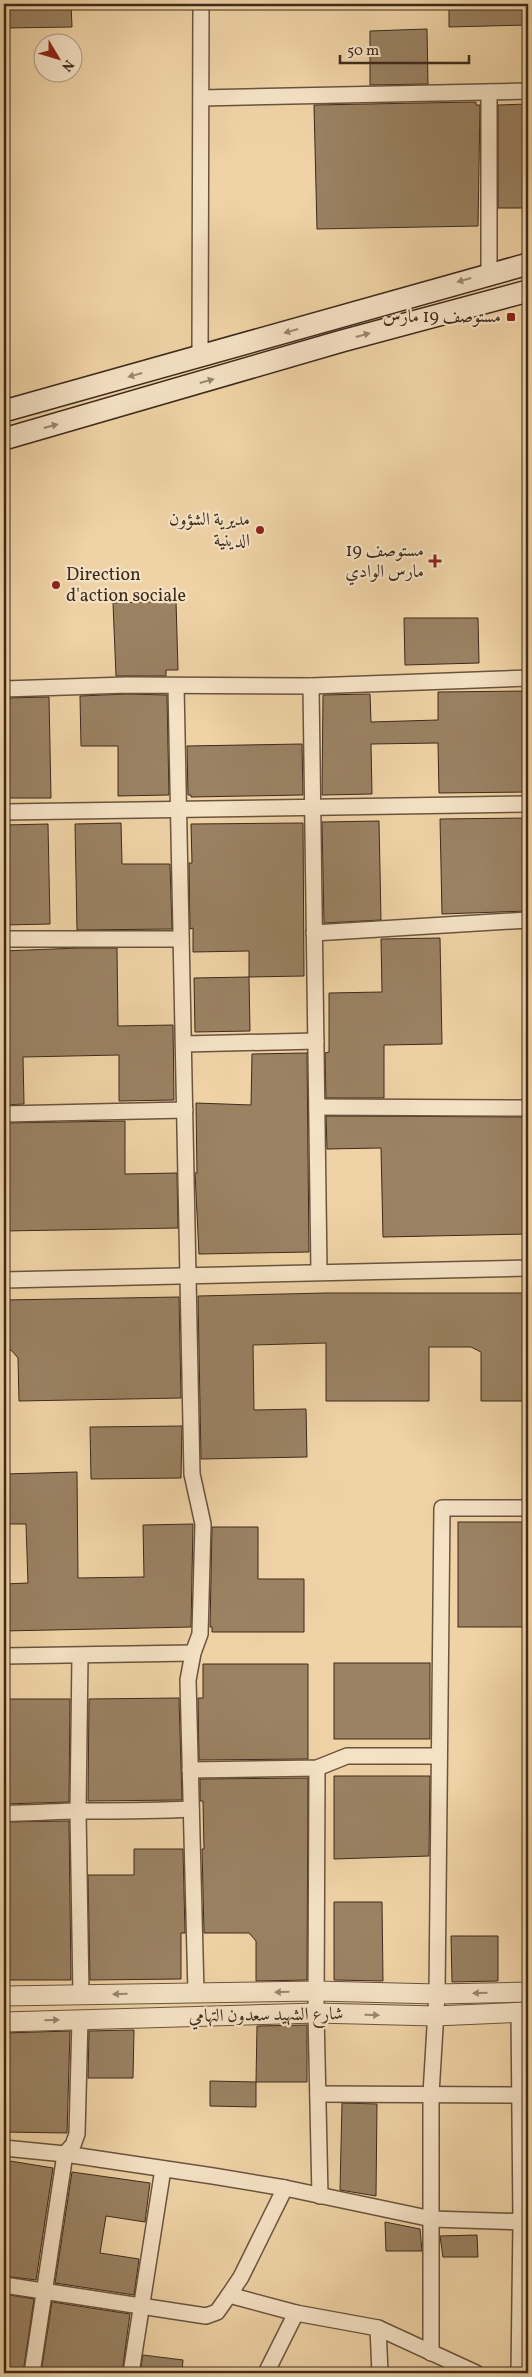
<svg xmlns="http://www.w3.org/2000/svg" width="532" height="2377" viewBox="0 0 532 2377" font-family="Vollkorn,Amiri,serif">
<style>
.building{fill:#9a8263;stroke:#3e2a1b}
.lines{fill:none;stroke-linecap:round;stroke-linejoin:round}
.minor-casing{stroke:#6a543e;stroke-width:18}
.tertiary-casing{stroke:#6a543e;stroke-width:21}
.secondary-casing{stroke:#3e2a1b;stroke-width:24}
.minor{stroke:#f5e2c5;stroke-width:15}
.tertiary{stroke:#f5e2c5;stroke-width:19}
.secondary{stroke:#f5e2c5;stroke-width:21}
.oneway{fill:#9a8670}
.poi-dot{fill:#8f2418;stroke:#f5e2c5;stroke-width:2}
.labels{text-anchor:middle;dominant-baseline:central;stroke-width:4.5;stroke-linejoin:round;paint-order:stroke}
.poi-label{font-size:18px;fill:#3e2a1b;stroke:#f5e2c5;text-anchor:end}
.street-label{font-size:18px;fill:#3e2a1b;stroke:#f5e2c5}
</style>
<rect width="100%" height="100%" fill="#efd3a6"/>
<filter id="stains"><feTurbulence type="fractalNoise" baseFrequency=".004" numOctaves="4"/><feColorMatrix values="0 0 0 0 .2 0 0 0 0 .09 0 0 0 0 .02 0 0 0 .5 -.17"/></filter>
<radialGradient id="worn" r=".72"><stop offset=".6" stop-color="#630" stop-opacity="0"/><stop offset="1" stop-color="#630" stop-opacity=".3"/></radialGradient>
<g class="building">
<polygon points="4,4 71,4 72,27 4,28"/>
<polygon points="449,4 528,4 528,25 449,27"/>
<polygon points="427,29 428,84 370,85 370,31"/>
<polygon points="476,102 476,105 480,105 478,226 317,229 314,105"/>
<polygon points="528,104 528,208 498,208 498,105"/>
<polygon points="176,601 178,670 166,670 166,676 116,676 113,603"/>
<polygon points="404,618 478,618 479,663 405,665"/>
<polygon points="528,691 528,792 439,793 438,743 371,744 372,794 322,795 323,695 370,694 371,722 438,720 438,692"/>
<polygon points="127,694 167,695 169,795 118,796 118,746 81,746 80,696"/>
<polygon points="49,697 51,798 7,798 4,698"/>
<polygon points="302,744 303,795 191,797 191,795 188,795 187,746"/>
<polygon points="528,818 528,911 442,914 440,819"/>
<polygon points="379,821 381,920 324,923 322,822"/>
<polygon points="121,823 122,864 170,864 172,929 77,930 75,824"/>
<polygon points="303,823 304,976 249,977 249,951 193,952 193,928 190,929 189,863 192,863 191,824"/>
<polygon points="48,824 50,924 4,925 4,825"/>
<polygon points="440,938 442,1044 384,1045 384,1098 326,1098 325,1053 329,1052 329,993 382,992 381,939"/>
<polygon points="78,948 117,948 118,1026 173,1025 174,1100 119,1101 119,1055 23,1057 24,1104 4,1105 4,951"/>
<polygon points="249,977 250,1031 195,1032 194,978"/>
<polygon points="307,1053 309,1252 199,1254 195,1173 197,1173 196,1103 251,1105 252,1054"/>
<polygon points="326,1116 528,1117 528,1234 383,1237 381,1148 327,1149"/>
<polygon points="125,1121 125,1174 177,1173 178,1228 4,1231 4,1123"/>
<polygon points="326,1293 528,1293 528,1401 481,1401 481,1352 471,1347 429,1347 429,1401 326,1401 326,1343 253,1345 254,1410 306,1409 307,1457 201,1459 198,1296"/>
<polygon points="179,1297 181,1398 19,1401 18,1358 11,1350 4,1351 4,1300"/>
<polygon points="182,1426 181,1478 91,1479 90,1427"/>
<polygon points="77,1472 78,1578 144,1577 143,1525 193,1524 191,1627 4,1631 4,1584 28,1583 26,1524 4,1524 4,1474"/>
<rect x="458" y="1522" width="70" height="105"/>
<polygon points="212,1527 258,1527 258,1579 304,1579 304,1632 212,1632 212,1627 210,1627"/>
<rect x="334" y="1663" width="96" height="76"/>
<polygon points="203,1664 308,1664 308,1759 199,1760 198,1698 203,1698"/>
<polygon points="179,1698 182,1800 88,1801 89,1699"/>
<polygon points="4,1699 70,1699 69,1802 4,1804"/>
<polygon points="334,1776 430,1776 429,1856 334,1859"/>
<polygon points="308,1778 307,1980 256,1981 256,1941 249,1933 204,1933 202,1849 204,1849 203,1801 200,1801 200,1779"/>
<polygon points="69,1821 71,1980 4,1980 4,1822"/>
<polygon points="134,1849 183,1849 185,1933 181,1933 181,1979 90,1980 88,1875 134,1875"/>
<polygon points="334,1902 382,1902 383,1981 334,1980"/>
<polygon points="451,1936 498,1936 498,1981 452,1982"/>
<polygon points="307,2025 307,2082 256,2082 257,2026"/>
<polygon points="134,2030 133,2078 88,2078 89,2031"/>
<polygon points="70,2031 67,2133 4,2132 4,2033"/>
<polygon points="210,2081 256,2082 256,2107 210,2106"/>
<polygon points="342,2103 377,2104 376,2196 340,2190"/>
<polygon points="4,2160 53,2168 36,2280 4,2276"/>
<polygon points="72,2172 150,2183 145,2222 106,2216 100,2253 139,2259 134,2295 55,2283"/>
<polygon points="385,2222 420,2229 422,2251 386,2251"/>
<polygon points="477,2235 478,2257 443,2257 440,2236"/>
<polygon points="4,2294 34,2299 23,2373 4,2373"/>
<polygon points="52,2302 130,2314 122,2373 41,2373"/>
<polygon points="143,2355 183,2360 182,2373 140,2373"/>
</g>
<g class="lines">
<defs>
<g id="minor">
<polyline points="201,98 528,91"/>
<polyline points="489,273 489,92"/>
<polyline points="200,356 201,4"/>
<polyline points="176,686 192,1474 203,1524 200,1634 193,1653 188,1680 196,1993"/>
<polyline points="311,686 319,1271"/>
<polyline points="4,689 127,685 311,686 528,678"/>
<polyline points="4,812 528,804"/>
<polyline points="314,933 528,920"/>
<polyline points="4,939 181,939"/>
<polyline points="184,1044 316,1041"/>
<polyline points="317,1107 528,1108"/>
<polyline points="4,1114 185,1110"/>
<polyline points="4,1280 528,1268"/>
<polyline points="4,1656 193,1653"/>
<polyline points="80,1656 78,1811 81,1995"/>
<polyline points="317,1768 316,2013 320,2196"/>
<polyline points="190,1770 317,1768 347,1756 439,1756"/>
<path d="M 4,1813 C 30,1814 54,1811 80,1811 C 117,1811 154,1811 191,1809"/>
<polyline points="519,2012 521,2222 519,2373"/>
<polyline points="318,2094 527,2095"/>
<polyline points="4,2148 65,2154 213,2176 285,2188 432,2219 528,2222"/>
<polyline points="285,2188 241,2277 229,2295 296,2313 378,2328 476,2373"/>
<polyline points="4,2285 206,2316 217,2312 229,2295"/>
<polyline points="378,2328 380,2373"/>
<polyline points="431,2353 431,2094 437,1994 442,1508 528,1508"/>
<polyline points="32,2373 65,2154 73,2145 77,2134 80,2019"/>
<polyline points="131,2373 163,2169"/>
<polyline points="266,2373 296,2313"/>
</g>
<g id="tertiary">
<polyline points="4,1996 316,1991 437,1994 528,1992"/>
<polyline points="4,2022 316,2013 435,2016 528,2012"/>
</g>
<g id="secondary">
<polyline points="4,411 528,264"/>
<polyline points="4,439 342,341 528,291"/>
</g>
</defs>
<use href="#minor" class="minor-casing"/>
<use href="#tertiary" class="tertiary-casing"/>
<use href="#secondary" class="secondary-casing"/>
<use href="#minor" class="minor"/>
<use href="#tertiary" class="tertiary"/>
<use href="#secondary" class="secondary"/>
</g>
<defs><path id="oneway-solid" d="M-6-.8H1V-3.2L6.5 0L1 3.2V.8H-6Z" transform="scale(1.25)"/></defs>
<g class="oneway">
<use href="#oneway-solid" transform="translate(464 280) rotate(164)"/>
<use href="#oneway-solid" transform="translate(291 331) rotate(164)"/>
<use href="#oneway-solid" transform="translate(363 335) rotate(-15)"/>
<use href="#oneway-solid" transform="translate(135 375) rotate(164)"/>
<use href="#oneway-solid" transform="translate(207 381) rotate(-16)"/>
<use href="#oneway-solid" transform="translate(51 426) rotate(-15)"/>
<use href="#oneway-solid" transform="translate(282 1992) rotate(179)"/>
<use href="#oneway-solid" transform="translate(480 1993) rotate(179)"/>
<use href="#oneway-solid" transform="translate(120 1994) rotate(179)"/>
<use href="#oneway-solid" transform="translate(372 2015) rotate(1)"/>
<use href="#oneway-solid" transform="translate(52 2020) rotate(-2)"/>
</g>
<g class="poi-dot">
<rect x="506" y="312" width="10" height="10" rx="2.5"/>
<circle cx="260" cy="530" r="5"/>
<path d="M432.5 553.5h5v5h5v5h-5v5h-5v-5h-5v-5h5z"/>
<circle cx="56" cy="585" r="5"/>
</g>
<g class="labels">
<g class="poi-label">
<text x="501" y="317">مستوصف 19 مارس</text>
<text x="250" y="520">مديرية الشؤون<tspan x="250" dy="21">الدينية</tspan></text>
<text x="424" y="551">مستوصف 19<tspan x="424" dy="21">مارس الوادي</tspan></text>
<text x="66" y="575" text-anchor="start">Direction<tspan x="66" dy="21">d'action sociale</tspan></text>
</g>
<g class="street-label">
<text transform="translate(266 2016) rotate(-1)">شارع الشهيد سعدون التهامي</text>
</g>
</g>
<rect width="532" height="2377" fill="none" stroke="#efd3a6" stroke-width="20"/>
<rect x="5" y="5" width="522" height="2367" fill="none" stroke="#3e2a1b" stroke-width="2.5"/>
<rect x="10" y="10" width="512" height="2357" fill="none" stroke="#3e2a1b"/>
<g transform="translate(58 58) rotate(128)"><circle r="24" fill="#f5e2c5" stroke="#ac9881"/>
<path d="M0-4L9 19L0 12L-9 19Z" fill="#8f2418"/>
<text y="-8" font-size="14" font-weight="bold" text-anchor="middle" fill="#3e2a1b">N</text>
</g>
<path d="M340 55v8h129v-8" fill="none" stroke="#3e2a1b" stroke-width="2.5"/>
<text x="347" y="55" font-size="15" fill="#3e2a1b" stroke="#f5e2c5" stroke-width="4" paint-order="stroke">50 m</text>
<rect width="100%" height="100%" filter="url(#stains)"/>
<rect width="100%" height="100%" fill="url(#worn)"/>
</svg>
